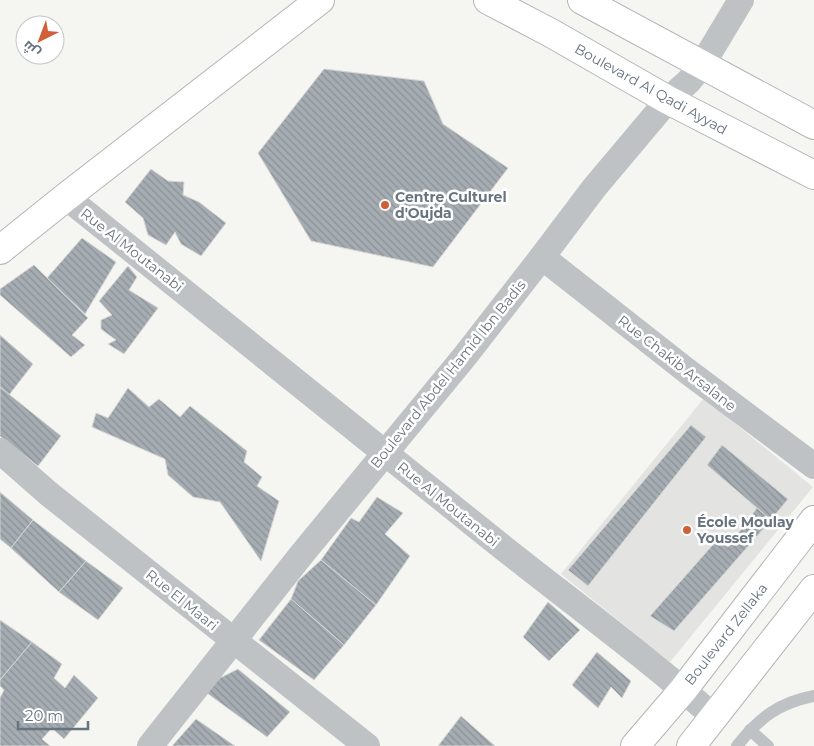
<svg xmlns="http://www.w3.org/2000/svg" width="814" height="746" viewBox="0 0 814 746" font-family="Montserrat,Cairo,sans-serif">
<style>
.built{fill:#e3e4e2}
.building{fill:url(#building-back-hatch);stroke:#d6d6d5}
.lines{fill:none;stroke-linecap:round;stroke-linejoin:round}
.secondary-casing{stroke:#b1b5b9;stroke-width:30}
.primary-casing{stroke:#b2b6b9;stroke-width:30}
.lane{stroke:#bec2c5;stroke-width:12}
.street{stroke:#bec2c5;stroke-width:26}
.secondary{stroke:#fff;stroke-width:28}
.primary{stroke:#fff;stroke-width:28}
.poi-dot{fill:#d06037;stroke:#fff;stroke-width:2}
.labels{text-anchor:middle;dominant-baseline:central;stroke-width:5;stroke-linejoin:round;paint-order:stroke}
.street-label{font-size:14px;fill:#677480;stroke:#fff}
.poi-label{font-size:14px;font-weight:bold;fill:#677480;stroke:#fff;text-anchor:start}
</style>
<defs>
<pattern id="building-back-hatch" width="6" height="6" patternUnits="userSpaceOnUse" patternTransform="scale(1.25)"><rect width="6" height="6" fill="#a6adb2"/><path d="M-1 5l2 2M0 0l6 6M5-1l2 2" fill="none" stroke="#8b9196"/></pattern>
</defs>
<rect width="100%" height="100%" fill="#f5f5f2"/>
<polygon class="built" points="704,398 813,487 670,662 561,574"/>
<g class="building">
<polygon points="324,69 424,81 443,124 508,168 433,267 311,241 258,153"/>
<polygon points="151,169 168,181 184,182 183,195 199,202 226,223 201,256 181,244 175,232 166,245 148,235 143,218 125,202"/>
<polygon points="82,238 116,262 85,314 47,278"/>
<polygon points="34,265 88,318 72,335 85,345 71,357 0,295 0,289"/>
<polygon points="128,266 137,277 129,290 158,308 124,354 108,344 116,340 101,329 101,320 112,315 99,301"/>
<polygon points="0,335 33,364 9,395 0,387"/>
<polygon points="0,387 61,436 38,466 0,436"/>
<polygon points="128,388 149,407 159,399 180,417 190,406 247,451 244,462 262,477 257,486 279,501 261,561 220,502 193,497 168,475 165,459 92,427 96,413 108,418"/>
<polygon points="691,425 706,437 588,586 568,570"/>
<polygon points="722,445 788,499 771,520 707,465"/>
<polygon points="0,492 33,520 11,548 0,539"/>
<polygon points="377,497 403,513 385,534 410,556 376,605 321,560 351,518 359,522"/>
<polygon points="757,508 771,520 674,631 650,616 717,540 728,547"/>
<polygon points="33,520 86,561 59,592 11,548"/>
<polygon points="321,560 376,605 344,645 291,599 298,581"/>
<polygon points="86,561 123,588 98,620 59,592"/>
<polygon points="291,599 344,645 314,680 259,640"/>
<polygon points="548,602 580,630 549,661 523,637"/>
<polygon points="0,620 32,642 0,680"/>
<polygon points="32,642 62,664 54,678 65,688 74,675 98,698 64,739 52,728 42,739 50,746 0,746 0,698 4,690 0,686 0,680"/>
<polygon points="597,652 631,681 622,698 611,687 598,708 572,685"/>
<polygon points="238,669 290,712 267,737 207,693 216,680"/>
<polygon points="461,716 495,746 438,746"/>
<polygon points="196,719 235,746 172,746"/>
</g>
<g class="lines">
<defs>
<g id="secondary">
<polyline points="488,0 551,33 668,100 814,175"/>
<polyline points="582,0 814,125"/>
<polyline points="635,746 683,690 814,520"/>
<polyline points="691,746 814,589"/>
</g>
<polyline id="primary" points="0,250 66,197 320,0"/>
</defs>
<use href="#secondary" class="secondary-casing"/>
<use href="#primary" class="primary-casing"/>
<g class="lane">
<polyline points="750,730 768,746"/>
<path d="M 737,746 C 759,718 778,703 814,696"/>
</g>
<g class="street">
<path d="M 66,197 C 206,309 346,422 486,534 C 562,595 641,652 714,717"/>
<polyline points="542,257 687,371 814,466"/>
<polyline points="0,451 49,494 367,746"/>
<polyline points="150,746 302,554 465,356 542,257 594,188 668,100 689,81 702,65 741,0"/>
</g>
<use href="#secondary" class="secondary"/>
<use href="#primary" class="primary"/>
</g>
<g class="poi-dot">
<circle cx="385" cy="205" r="5"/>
<circle cx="687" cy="530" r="5"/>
</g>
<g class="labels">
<g class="street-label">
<text transform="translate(651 89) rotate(29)">Boulevard Al Qadi Ayyad</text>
<text transform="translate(132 250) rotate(38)">Rue Al Moutanabi</text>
<text transform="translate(677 363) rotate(38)">Rue Chakib Arsalane</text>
<text transform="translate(448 374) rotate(-51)">Boulevard Abdel Hamid Ibn Badis</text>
<text transform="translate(448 504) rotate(39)">Rue Al Moutanabi</text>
<text transform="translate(182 600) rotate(39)">Rue El Maari</text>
<text transform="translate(726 634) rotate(-52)">Boulevard Zellaka</text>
</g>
<g class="poi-label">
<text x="395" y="197">Centre Culturel<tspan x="395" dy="16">d'Oujda</tspan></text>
<text x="697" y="522">École Moulay<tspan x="697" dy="16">Youssef</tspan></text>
</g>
</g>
<g transform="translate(40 40) rotate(222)"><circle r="24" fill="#ffffff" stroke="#c2c7cc"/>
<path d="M0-4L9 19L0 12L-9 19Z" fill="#d06037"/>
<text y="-8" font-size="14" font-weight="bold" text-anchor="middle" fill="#677480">ش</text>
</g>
<path d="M18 721v8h70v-8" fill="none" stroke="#677480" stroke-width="2.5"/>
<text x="25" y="721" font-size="15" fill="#677480" stroke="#ffffff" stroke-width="4" paint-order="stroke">20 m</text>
</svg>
